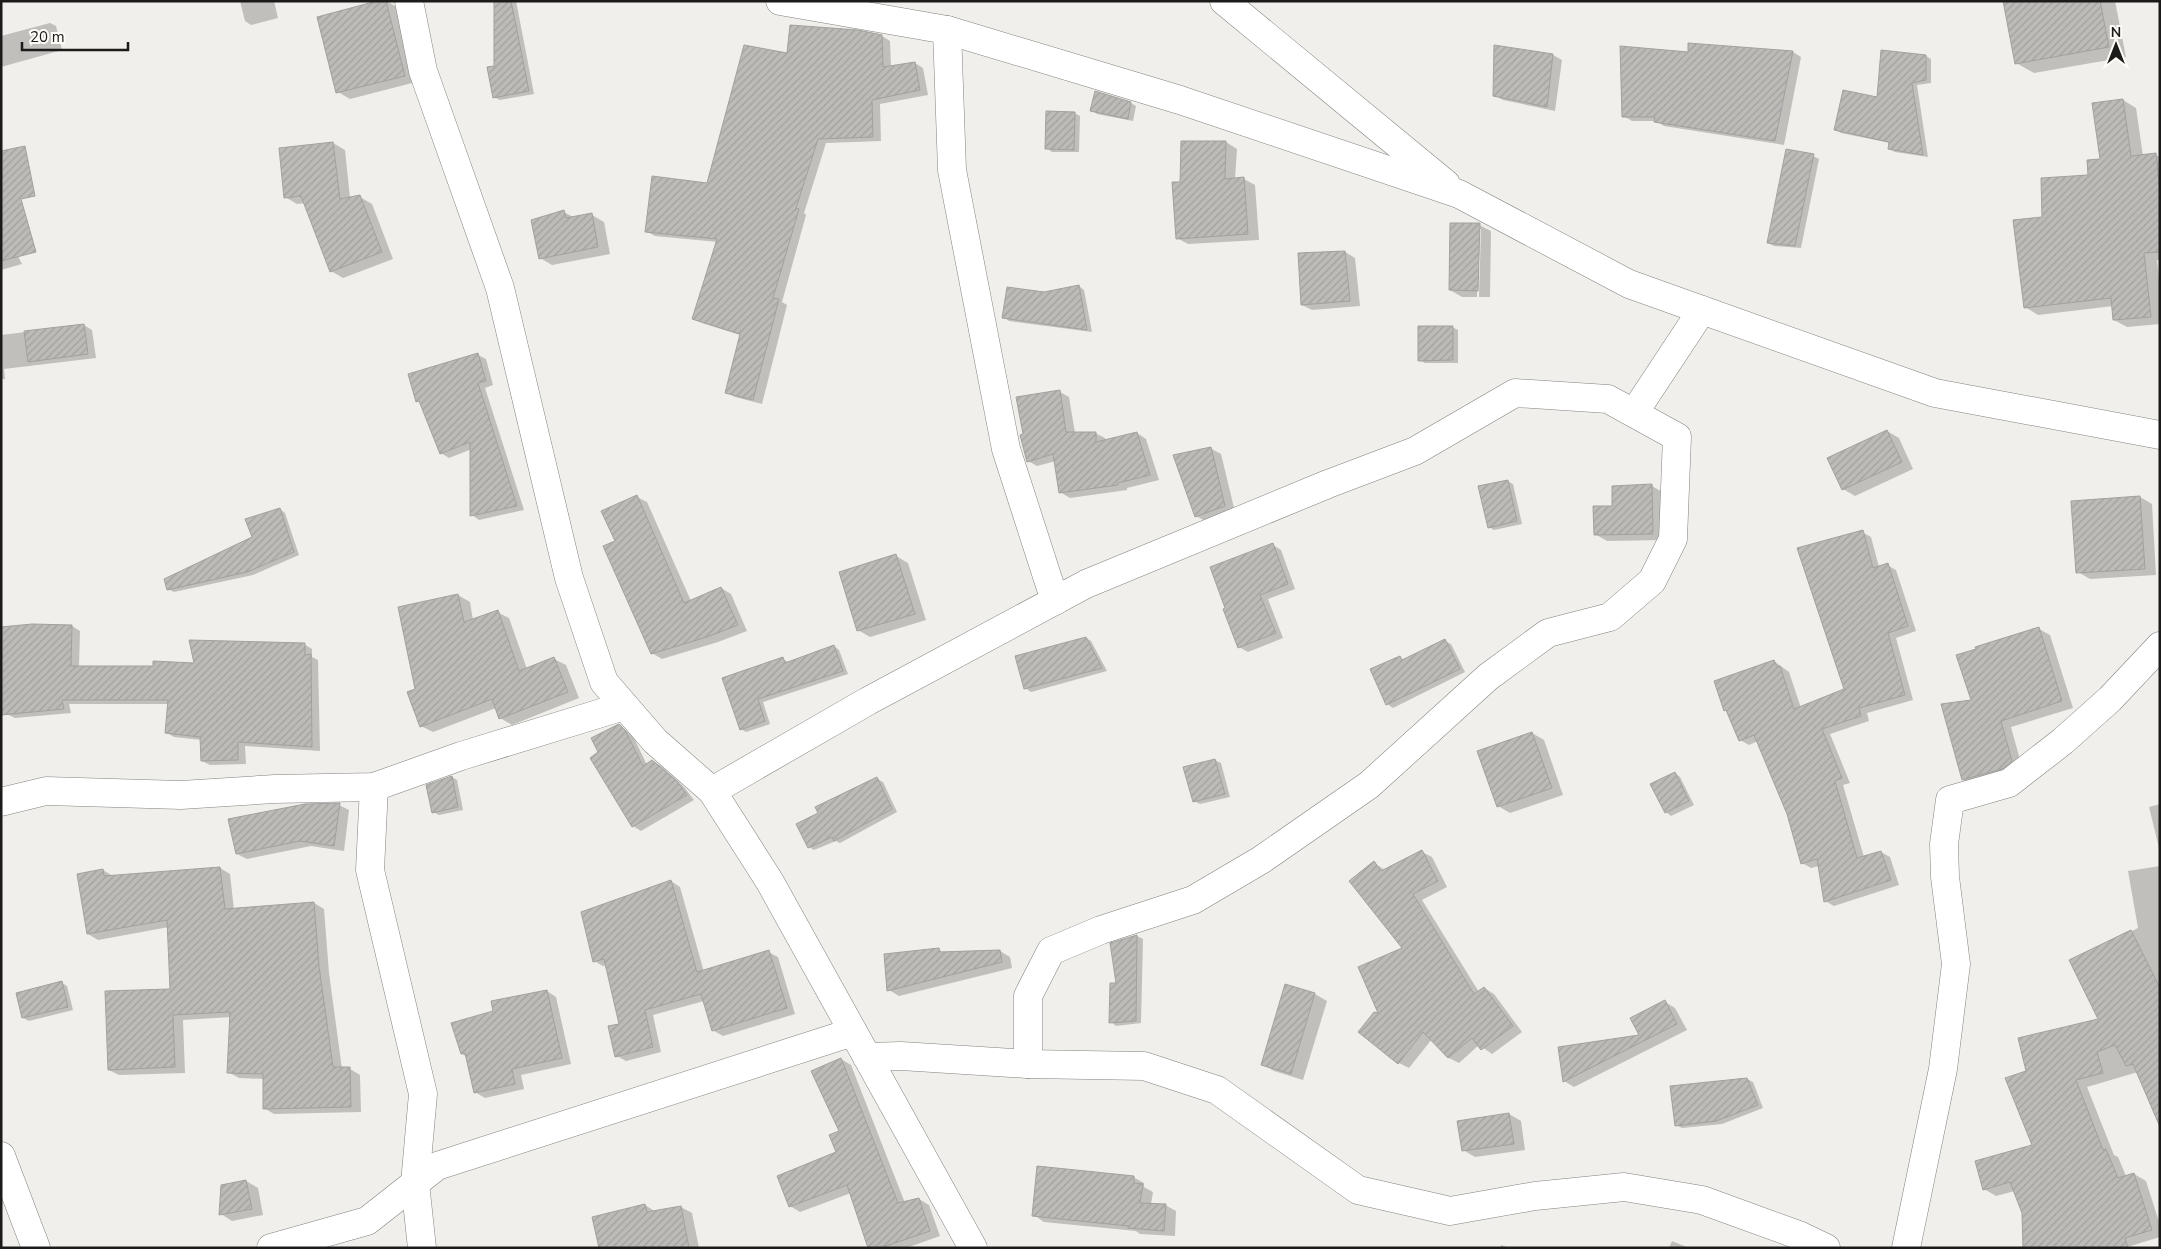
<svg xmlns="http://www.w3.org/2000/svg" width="2161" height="1249" viewBox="0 0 2161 1249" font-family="'Nunito Sans',sans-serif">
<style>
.shadow{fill:#0003}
.building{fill:url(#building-hatch);stroke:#a2a19e}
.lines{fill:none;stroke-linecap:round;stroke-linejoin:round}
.minor-casing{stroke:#82827e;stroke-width:29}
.minor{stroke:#fff;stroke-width:28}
</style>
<defs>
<pattern id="building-hatch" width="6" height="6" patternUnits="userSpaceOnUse" patternTransform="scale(1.25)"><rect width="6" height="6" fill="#bcbbb8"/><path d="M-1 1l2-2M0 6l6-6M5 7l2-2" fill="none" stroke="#a1a09e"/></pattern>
</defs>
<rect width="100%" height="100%" fill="#f0efeb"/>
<g class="shadow">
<polygon points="240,1 274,1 278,18 251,25 245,21"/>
<polygon points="382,1 386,1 397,7 416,82 350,99 338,92"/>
<polygon points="495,1 516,1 534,94 500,100 494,97"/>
<polygon points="2005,1 2115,1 2126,57 2034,73 2016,63"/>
<polygon points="50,23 56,26 62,50 1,67 1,36"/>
<polygon points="882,36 890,41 891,67 915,63 923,68 928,95 880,104 881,141 826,143 804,213 806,215 782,302 787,305 762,404 735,397 726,392 740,335 702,323 694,319 718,242 655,236 646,231 708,184 788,54"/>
<polygon points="1495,47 1553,55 1562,60 1555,111 1503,100 1494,95"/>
<polygon points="1793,52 1801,57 1784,145 1664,126 1656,121 1632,121 1623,116"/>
<polygon points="1926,56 1931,59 1931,83 1917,85 1928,157 1895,152 1889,149 1890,143 1841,133 1836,130 1878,99"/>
<polygon points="2123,100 2136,108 2143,156 2155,155 2160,157 2160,260 2157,260 2160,289 2160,324 2127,327 2114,320 2113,306 2038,315 2025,307 2044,218 2089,176 2101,160"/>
<polygon points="1131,103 1136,106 1133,121 1097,114 1092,110"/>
<polygon points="1074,113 1080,116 1079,152 1052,152 1047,148"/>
<polygon points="1226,142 1237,149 1235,179 1244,179 1255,185 1259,240 1188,244 1177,238"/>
<polygon points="333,143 345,150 350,198 360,197 372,204 393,259 343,278 331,271 306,203 297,204 285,197"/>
<polygon points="1813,156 1819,159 1801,248 1774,246 1768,243"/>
<polygon points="564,212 575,218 592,215 604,222 610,254 552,265 540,258"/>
<polygon points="1,223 22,264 1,270"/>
<polygon points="1479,225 1491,231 1490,297 1479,297 1481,229 1478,229 1477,297 1462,297 1450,290"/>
<polygon points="1345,252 1355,258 1360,306 1312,310 1302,305"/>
<polygon points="1079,286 1084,290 1092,332 1009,321 1004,317"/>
<polygon points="84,325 92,330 96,358 4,369 5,379 1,379 1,335"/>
<polygon points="1452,327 1458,330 1458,363 1425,363 1419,360"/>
<polygon points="478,355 486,359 493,385 485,388 524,510 479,520 472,515 472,449 449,458 441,453 422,403 418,401"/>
<polygon points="1060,392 1069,397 1075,433 1095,433 1105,438 1105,441 1137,433 1146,439 1159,480 1127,488 1127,490 1070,498 1060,492 1056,461 1037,466 1028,461"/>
<polygon points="1887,431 1899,438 1913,469 1855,496 1843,489"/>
<polygon points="1210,448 1221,454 1235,512 1207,522 1196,516"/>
<polygon points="1507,481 1513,484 1522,524 1494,530 1489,527"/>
<polygon points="1652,486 1664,493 1665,540 1607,541 1595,534 1614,507"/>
<polygon points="637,497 647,502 691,601 721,588 731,594 747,631 718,642 662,659 652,653 616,541"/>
<polygon points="2140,497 2152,504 2156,575 2090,579 2078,572"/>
<polygon points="280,509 285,513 299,555 253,575 174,592 168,589 253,538"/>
<polygon points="1862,532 1871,537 1879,567 1887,565 1896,570 1916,631 1896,638 1913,700 1867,713 1869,721 1830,734 1850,783 1843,785 1864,857 1881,852 1890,857 1899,885 1834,906 1825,901 1819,866 1811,868 1802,863 1788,814 1758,741 1749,745 1740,740 1728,712 1725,710 1774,661 1789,672 1801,708 1846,690"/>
<polygon points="1273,545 1281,550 1295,589 1268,599 1283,638 1248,652 1239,647"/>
<polygon points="896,556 908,563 926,620 870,637 858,630"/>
<polygon points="458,595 470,602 473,620 497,612 509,618 527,669 554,659 566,665 579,698 512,725 500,718 496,708 433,732 421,726 416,690"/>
<polygon points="72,626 80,631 79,667 154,667 196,664 304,644 312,649 312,657 318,660 320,751 245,746 246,764 210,765 202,761 202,740 174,737 167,733 169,704 69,704 71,713 15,718 7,714"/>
<polygon points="2039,629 2050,635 2073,708 2011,727 2022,767 1974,786 1963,780 1972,701"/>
<polygon points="1086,638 1091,641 1107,671 1031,692 1025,688"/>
<polygon points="1445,641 1451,644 1465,672 1393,708 1387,704 1400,658 1404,660"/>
<polygon points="834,646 839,650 848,674 763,702 770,724 746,732 741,729 723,679 783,659 788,662"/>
<polygon points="619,725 633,736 647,765 653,761 661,766 684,787 694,800 641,831 633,826 592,758 600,752"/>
<polygon points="1532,733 1544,740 1563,795 1510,813 1498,806"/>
<polygon points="1215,760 1221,763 1230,797 1200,804 1194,801 1185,768"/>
<polygon points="1675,773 1680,777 1694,805 1671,816 1666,812"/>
<polygon points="452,777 457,780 463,810 439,815 433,812"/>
<polygon points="877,779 883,782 897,812 840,843 836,841 814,850 809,847 820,814"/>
<polygon points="2160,804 2160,852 2149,807"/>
<polygon points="339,805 349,810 344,851 311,846 247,859 237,854"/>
<polygon points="1422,852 1432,857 1447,887 1422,900 1479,992 1484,988 1494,994 1522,1032 1492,1054 1479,1045 1459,1063 1449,1058 1432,1039 1409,1068 1399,1063 1380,1015 1404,948 1374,863 1385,870"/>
<polygon points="2160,866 2160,1124 2138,1072 2087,1087 2114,1155 2118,1157 2126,1176 2134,1174 2146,1181 2160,1225 2160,1237 2124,1248 2023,1213 2015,1191 1996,1196 1984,1189 2033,1146 2027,1071 2100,1019 2071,961 2138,928 2128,871"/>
<polygon points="220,868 230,874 234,910 314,903 324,909 329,973 342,1069 350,1069 360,1075 361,1112 274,1114 264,1108 265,1079 239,1078 228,1072 231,1017 183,1020 185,1073 119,1075 109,1070 172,990 169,927 98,940 88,934 103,870 113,876"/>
<polygon points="671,881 680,887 704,972 768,952 778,957 795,1014 723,1036 714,1031 704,1001 653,1015 661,1052 626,1061 617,1056 620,1025 607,965 603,966 594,961"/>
<polygon points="1137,936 1143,939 1141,1023 1116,1026 1111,1022 1117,984 1112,944"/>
<polygon points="939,950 944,953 1000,951 1010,957 1012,968 899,996 889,990"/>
<polygon points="62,983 67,986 73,1010 29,1021 23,1018 18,994"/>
<polygon points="1286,985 1315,994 1327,1001 1303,1080 1274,1071 1262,1064"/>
<polygon points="547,991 556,997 571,1064 521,1075 524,1089 485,1098 475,1092 467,1057 462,1054 495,1012"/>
<polygon points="1665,1002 1675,1008 1687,1030 1574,1087 1564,1081 1641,1036"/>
<polygon points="841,1059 851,1065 905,1203 919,1199 929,1205 940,1236 906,1248 870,1248 851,1193 800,1212 790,1206 838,1153 840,1132"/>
<polygon points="1747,1079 1753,1082 1763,1108 1722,1124 1682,1128 1676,1125"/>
<polygon points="1509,1114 1521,1121 1525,1150 1475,1157 1463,1150"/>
<polygon points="1133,1177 1144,1183 1144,1187 1153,1192 1151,1204 1165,1205 1176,1211 1175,1236 1140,1234 1136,1231 1044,1222 1034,1215"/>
<polygon points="246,1181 258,1188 263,1215 232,1221 221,1214"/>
<polygon points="645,1205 656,1212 681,1207 692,1213 699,1248 601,1248"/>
<polygon points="1672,1241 1689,1248 1669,1248"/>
<polygon points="1501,1245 1509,1248 1500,1248"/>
</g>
<g class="building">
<polygon points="377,1 386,1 405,76 336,93 317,17"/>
<polygon points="494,1 511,1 529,91 493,98 487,67 494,66"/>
<polygon points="2003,1 2100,1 2109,47 2015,64"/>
<polygon points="790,25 858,30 882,35 883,67 915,62 920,90 872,100 873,137 818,139 796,208 799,209 773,298 779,299 753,400 725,393 740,334 692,319 717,239 645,232 652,176 707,183 744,45 787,53"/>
<polygon points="1688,43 1793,51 1775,141 1654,122 1655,117 1622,117 1620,46 1688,52"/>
<polygon points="1494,45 1553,54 1547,107 1493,96"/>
<polygon points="1881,50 1926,55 1926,80 1912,83 1923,155 1888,149 1889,142 1834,130 1843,90 1877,97"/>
<polygon points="1095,91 1131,102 1128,119 1090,111"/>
<polygon points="2123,99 2131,156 2156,153 2160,190 2160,252 2144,253 2151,317 2113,320 2111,298 2024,308 2013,220 2042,217 2041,178 2088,175 2087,160 2100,159 2092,103"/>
<polygon points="1046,111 1075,112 1074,150 1045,149"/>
<polygon points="1181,141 1226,141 1225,179 1244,177 1248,234 1176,239 1172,182 1180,182"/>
<polygon points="333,142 340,199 360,195 382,252 330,272 301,196 284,198 279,148"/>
<polygon points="25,146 35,196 21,199 36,252 1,261 1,151"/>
<polygon points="1786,149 1814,154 1795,246 1767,243"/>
<polygon points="564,210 566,218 592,213 598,247 539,259 531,220"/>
<polygon points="1450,223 1480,223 1478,291 1449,290"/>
<polygon points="1345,251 1350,301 1301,305 1298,253"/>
<polygon points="1079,285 1087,330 1002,318 1007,287 1044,292"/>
<polygon points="84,324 88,354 28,362 24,331"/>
<polygon points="1418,326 1453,326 1453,360 1418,361"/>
<polygon points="478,353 486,381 478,383 517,506 470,516 470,442 440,454 419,401 416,402 408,374"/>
<polygon points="1060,390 1066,432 1096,432 1096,442 1137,432 1150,475 1118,483 1118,485 1059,493 1053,454 1027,462 1020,435 1023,434 1016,397"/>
<polygon points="1887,430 1902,462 1842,490 1827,458"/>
<polygon points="1211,447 1225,506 1195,517 1173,455"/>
<polygon points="1508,480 1517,521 1488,528 1478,486"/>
<polygon points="1652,484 1653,534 1594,535 1593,506 1612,506 1612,486"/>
<polygon points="637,495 684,603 721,587 738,625 707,637 651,654 603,546 615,541 601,511"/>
<polygon points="2140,496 2145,569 2076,573 2071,501"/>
<polygon points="280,508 294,552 247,572 167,590 164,579 252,537 245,519"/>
<polygon points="1863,530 1873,568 1888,563 1908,626 1888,633 1905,695 1859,708 1861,716 1822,729 1842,778 1835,781 1857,858 1881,851 1891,880 1824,902 1817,859 1801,864 1787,814 1754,735 1739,741 1726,710 1724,711 1714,681 1774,660 1777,667 1780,666 1794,709 1844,689 1797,548"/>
<polygon points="1273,543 1288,584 1260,595 1276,633 1238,648 1223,609 1225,608 1210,567"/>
<polygon points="896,554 915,614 857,631 839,572"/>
<polygon points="458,594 464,622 498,610 519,671 554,657 568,692 499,719 492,699 420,727 407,692 415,689 398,607"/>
<polygon points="32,624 72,625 71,666 153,666 153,661 194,663 189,640 305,643 305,655 311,654 312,747 238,742 238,760 201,761 200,737 165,733 168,700 62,700 64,709 1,715 1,627"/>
<polygon points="2039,627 2062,701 2001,721 2012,761 2002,769 1962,780 1941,704 1971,700 1956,655 1976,649 1975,647"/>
<polygon points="1086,637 1102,668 1024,689 1015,656"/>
<polygon points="1445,639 1460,669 1386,705 1370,669 1400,656 1402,660"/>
<polygon points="834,645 843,671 758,699 765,721 740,730 722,678 783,657 785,663"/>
<polygon points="619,724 625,730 643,766 652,760 677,781 687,795 632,827 590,758 598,752 591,738"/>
<polygon points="1532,732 1552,788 1497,807 1477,751"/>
<polygon points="1215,759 1225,794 1193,802 1183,767"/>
<polygon points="1675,772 1689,801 1665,813 1650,784"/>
<polygon points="452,776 458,807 432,813 426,785"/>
<polygon points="877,777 892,809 834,841 832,837 808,848 796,824 818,813 815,807"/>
<polygon points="340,803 334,846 300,841 236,854 228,819 305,804"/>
<polygon points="1422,850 1438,881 1413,894 1474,994 1484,987 1513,1026 1481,1050 1472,1038 1448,1058 1423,1032 1398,1064 1358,1032 1374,1012 1378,1013 1358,967 1402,948 1349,881 1374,861 1381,871"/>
<polygon points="220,867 225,909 314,902 319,966 333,1067 350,1067 351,1107 263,1109 263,1074 227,1073 230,1012 173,1015 175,1067 108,1070 105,991 170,989 167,920 87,934 77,874 103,869 104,876"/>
<polygon points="671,880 697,972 769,950 787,1008 712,1031 701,994 645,1010 653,1047 615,1057 608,1026 619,1024 604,959 593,962 581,912"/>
<polygon points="2131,930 2160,988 2160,1127 2133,1064 2126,1066 2115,1045 2097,1052 2103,1073 2076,1080 2103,1150 2106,1149 2118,1178 2134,1173 2152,1230 2125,1238 2128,1248 2023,1248 2022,1213 2010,1182 1983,1190 1975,1161 2032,1145 2005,1078 2026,1071 2018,1038 2098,1019 2069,960"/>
<polygon points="1137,935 1136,1021 1109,1023 1110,983 1116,983 1110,943"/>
<polygon points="939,948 940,952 1000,950 1002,962 887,991 884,954"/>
<polygon points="62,981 68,1007 22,1018 16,993"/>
<polygon points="1285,984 1315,993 1291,1074 1261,1065"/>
<polygon points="547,990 562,1058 512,1069 515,1084 474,1093 465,1053 461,1054 451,1023 493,1011 491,1001"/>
<polygon points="1665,1000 1677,1024 1563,1082 1558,1047 1639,1035 1630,1018"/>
<polygon points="841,1058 898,1203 919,1198 930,1231 880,1248 868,1248 847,1185 789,1207 777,1176 836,1152 829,1135 839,1131 811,1071"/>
<polygon points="1747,1078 1758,1105 1716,1121 1675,1126 1670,1086"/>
<polygon points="1509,1113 1514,1144 1462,1151 1457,1121"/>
<polygon points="1037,1166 1134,1176 1134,1183 1143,1184 1140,1203 1166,1204 1164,1231 1128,1228 1128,1226 1032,1216"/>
<polygon points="246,1180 252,1209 219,1215 221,1185"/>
<polygon points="645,1204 647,1212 681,1206 689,1248 599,1248 592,1217"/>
</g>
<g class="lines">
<defs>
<g id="minor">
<polyline points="409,1 423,71 500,288 569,578 604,682 655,741 712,791 770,882 973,1248"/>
<polyline points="780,1 947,30 1180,100 1459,194 1629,284 1935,393 2160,435"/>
<polyline points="1224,1 1446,184"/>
<polyline points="947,30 952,170 1006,449 1055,601"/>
<polyline points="1634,413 1702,310"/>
<polyline points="374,787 370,870 423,1094 415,1183 422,1248"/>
<polyline points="712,791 868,701 1086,584 1328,484 1415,451 1515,393 1608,399 1677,437 1673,539 1652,581 1610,617 1548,633 1488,677 1369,785 1261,860 1193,900 1101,930 1051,951 1028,996 1028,1064"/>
<polyline points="1,802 46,791 181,795 275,789 374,787 461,756 624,706"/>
<polyline points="867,1057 901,1056 1028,1064 1144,1066 1217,1090 1358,1190 1450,1211 1535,1196 1624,1187 1702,1200 1801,1236 1826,1248"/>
<polyline points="1,1156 36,1248"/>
<polyline points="271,1248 367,1221 437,1166 853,1032"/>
<polyline points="1906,1248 1943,1069 1956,964 1945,877 1944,844 1950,800 2009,783 2063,741 2110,699 2160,646"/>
</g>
</defs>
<use href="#minor" class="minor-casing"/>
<use href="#minor" class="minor"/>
</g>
<rect width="2161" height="1249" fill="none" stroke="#1b1b1a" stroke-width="5"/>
<g transform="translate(2116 45)" stroke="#fdfcf8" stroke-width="4" paint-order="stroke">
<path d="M0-4L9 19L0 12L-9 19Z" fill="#1b1b1a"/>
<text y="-8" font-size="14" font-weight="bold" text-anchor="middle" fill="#1b1b1a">N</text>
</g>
<path d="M22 42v8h106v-8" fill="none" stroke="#1b1b1a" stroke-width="2.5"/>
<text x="30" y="42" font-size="15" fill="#1b1b1a" stroke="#fdfcf8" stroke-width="4" paint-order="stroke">20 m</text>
</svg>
